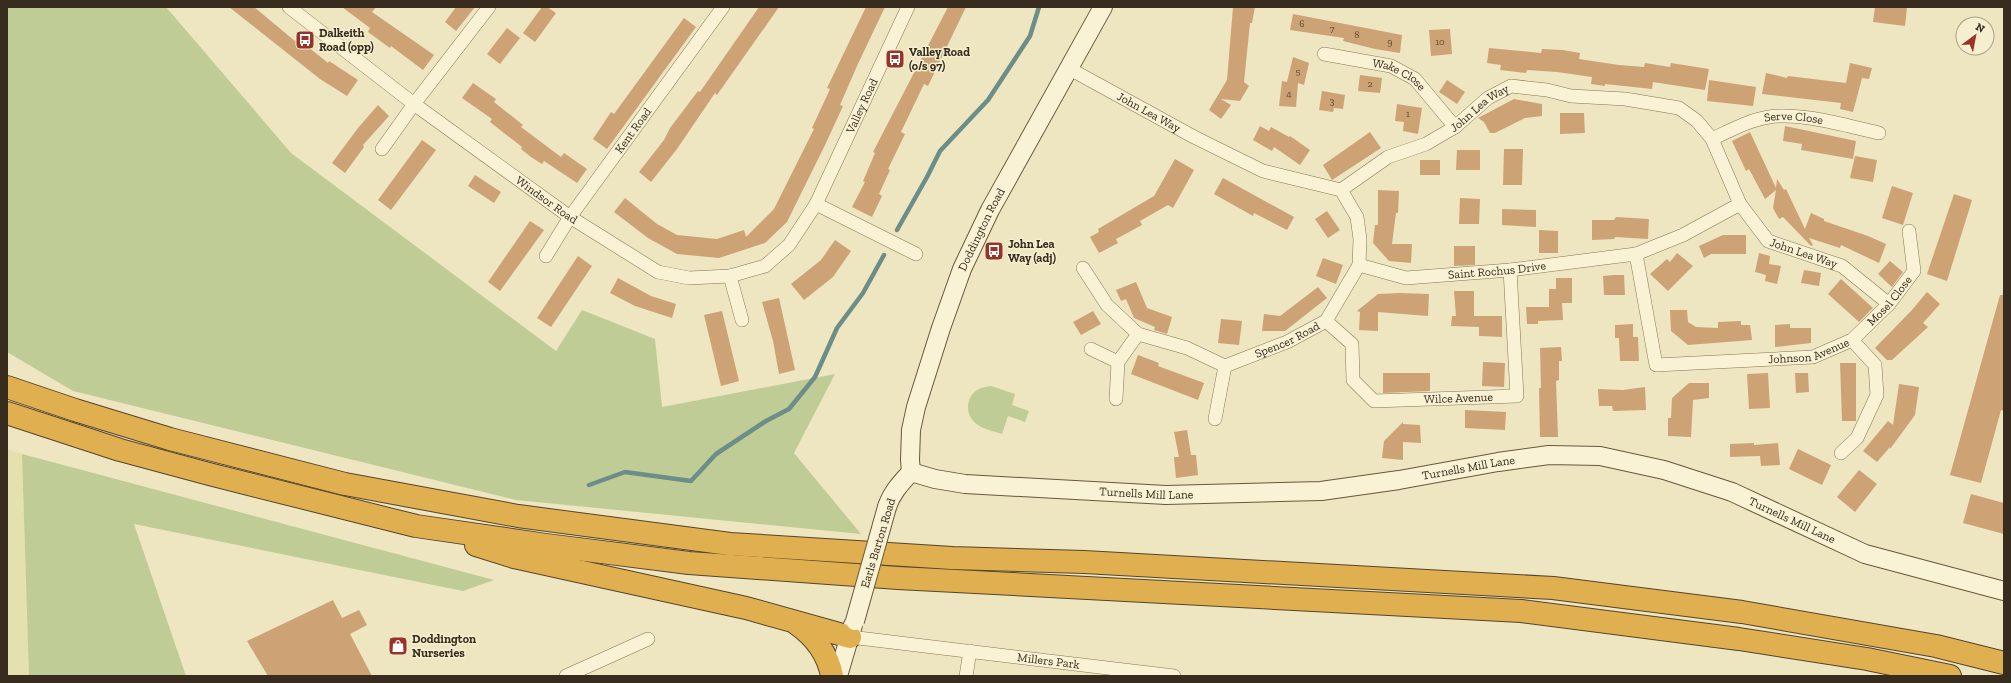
<svg xmlns="http://www.w3.org/2000/svg" width="2011" height="683" viewBox="0 0 2011 683" font-family="'Zilla Slab',serif">
<style>
.farmland{fill:#e4e1ae}
.green{fill:#c0cc95}
.lines{fill:none;stroke-linecap:round;stroke-linejoin:round}
.stream{stroke:#6b8e89;stroke-width:4.5}
.building{fill:#cda376}
.street-casing{stroke:#877658;stroke-width:14}
.secondary-casing{stroke:#69573c;stroke-width:20}
.highway-casing{stroke:#55442d;stroke-width:24}
.street{stroke:#f9f2d4;stroke-width:13}
.secondary{stroke:#f9f2d4;stroke-width:18}
.highway{stroke:#dfaf50;stroke-width:22}
.secondary-bridge-casing{stroke:#69573c;stroke-width:20;stroke-linecap:butt}
.secondary-bridge{stroke:#f9f2d4;stroke-width:18}
.labels{text-anchor:middle;dominant-baseline:central;stroke-width:3;stroke-linejoin:round;paint-order:stroke}
.number-label{font-size:10px;fill:#5c4a33}
.poi-label{font-size:12px;font-weight:bold;fill:#372c1d;stroke:#f5efd0;text-anchor:start}
.street-label{font-size:12px;fill:#372c1d;stroke:#f5efd0}
</style>
<rect width="100%" height="100%" fill="#eee5c1"/>
<polygon class="farmland" points="7,449 22,454 29,676 7,676"/>
<g class="green">
<polygon points="7,7 166,7 291,153 556,351 582,310 655,339 662,407 835,374 794,453 861,534 516,500 73,391 7,352"/>
<path d="M 991,386 L 1015,394 L 1012,405 L 1029,411 L 1025,422 L 1008,416 L 1002,434 C 994,431 985,430 978,425 C 964,416 965,396 979,389 C 982,387 987,387 991,386 Z"/>
<polygon points="22,454 494,580 463,591 134,524 186,676 29,676"/>
</g>
<g class="lines">
<g class="stream">
<polyline points="897,230 927,177 940,151 988,100 1030,36 1039,7"/>
<polyline points="589,485 625,472 691,481 716,454 766,421 789,409 815,377 837,328 863,293 884,255"/>
</g>
</g>
<g class="building">
<polygon points="229,7 254,7 295,41 297,38 328,63 329,61 358,80 347,96 320,79"/>
<polygon points="342,7 376,7 372,12 434,55 423,70 391,46 390,48 368,32 370,28"/>
<polygon points="456,7 475,7 456,31 445,22"/>
<polygon points="542,7 547,7 556,13 535,42 523,33"/>
<polygon points="759,7 779,7 717,95 715,93 677,149 651,182 639,172 664,140 670,128 698,91 700,92"/>
<polygon points="866,7 885,7 857,66 840,105 843,106 826,143 787,222 765,243 719,258 677,254 648,238 614,212 625,198 657,224 677,235 717,239 744,230 746,237 774,209 814,129 812,128 830,89 827,88"/>
<polygon points="948,7 966,7 928,86 924,84 901,132 905,134 888,169 890,170 879,194 882,196 872,217 852,207 865,182 863,181 875,153 873,152"/>
<polygon points="1233,7 1255,7 1252,23 1250,23 1244,82 1249,86 1240,101 1221,99 1231,105 1221,119 1209,110 1227,80"/>
<polygon points="1875,7 1907,7 1905,26 1873,22"/>
<polygon points="1293,14 1402,35 1400,53 1375,49 1343,41 1344,38 1290,30"/>
<polygon points="684,18 696,27 607,149 593,139 611,112 614,114"/>
<polygon points="507,28 520,38 500,64 487,54"/>
<polygon points="1450,29 1452,54 1431,56 1429,30"/>
<polygon points="1489,48 1541,53 1542,49 1563,50 1580,53 1579,59 1619,65 1644,67 1645,63 1670,67 1671,63 1709,69 1705,90 1653,82 1652,89 1605,84 1605,86 1591,84 1592,77 1557,72 1527,70 1526,73 1500,70 1501,65 1487,63"/>
<polygon points="1293,57 1309,63 1304,85 1298,83 1296,107 1279,106 1282,81 1287,82"/>
<polygon points="1850,63 1872,68 1869,79 1862,78 1853,112 1840,109 1841,103 1762,94 1766,73 1787,78 1788,76 1846,83"/>
<polygon points="1360,75 1382,78 1380,93 1358,91"/>
<polygon points="1447,80 1465,92 1457,104 1439,92"/>
<polygon points="1709,80 1756,87 1753,106 1707,101"/>
<polygon points="473,83 496,99 494,102 523,125 521,127 561,157 564,153 587,169 577,183 544,161 542,164 531,157 521,149 522,147 490,122 492,119 462,98"/>
<polygon points="1322,91 1345,95 1343,109 1334,108 1333,112 1319,110"/>
<polygon points="1514,99 1542,104 1542,116 1525,118 1495,133 1490,133 1484,122 1478,118"/>
<polygon points="1397,104 1422,108 1418,134 1403,131 1404,122 1395,121"/>
<polygon points="378,105 389,116 363,145 364,147 345,173 332,163 358,128"/>
<polygon points="1560,113 1584,113 1585,133 1560,134"/>
<polygon points="1260,126 1269,131 1271,127 1289,137 1290,136 1310,150 1300,165 1274,147 1272,151 1253,140"/>
<polygon points="1785,126 1856,141 1853,159 1801,150 1802,144 1783,141"/>
<polygon points="1370,132 1381,148 1332,180 1323,165"/>
<polygon points="1750,132 1776,188 1777,179 1784,190 1786,189 1805,229 1811,213 1824,219 1824,221 1868,236 1886,244 1879,263 1841,245 1840,248 1809,238 1813,245 1811,246 1783,217 1779,219 1773,208 1776,190 1765,199 1749,169 1746,171 1732,141"/>
<polygon points="422,140 436,150 391,210 378,200"/>
<polygon points="1504,149 1523,149 1522,185 1503,185"/>
<polygon points="1457,150 1480,150 1480,170 1456,170"/>
<polygon points="1855,156 1877,160 1873,182 1850,178"/>
<polygon points="1175,159 1194,170 1173,208 1168,205 1140,221 1142,225 1116,239 1118,243 1099,253 1090,237 1099,232 1098,229 1154,196"/>
<rect x="1420" y="160" width="20" height="15"/>
<polygon points="475,175 501,192 494,203 468,186"/>
<polygon points="1223,178 1294,217 1287,230 1254,213 1253,216 1214,194"/>
<polygon points="1892,186 1913,193 1903,225 1882,218"/>
<polygon points="1378,190 1399,191 1398,213 1396,213 1392,244 1412,244 1411,263 1389,261 1373,243 1375,225 1378,225"/>
<polygon points="1954,194 1972,200 1947,281 1927,274"/>
<polygon points="1460,198 1480,199 1479,224 1459,224"/>
<polygon points="1502,209 1536,210 1536,227 1502,225"/>
<polygon points="1327,211 1340,230 1328,238 1315,219"/>
<polygon points="1616,217 1649,219 1648,239 1615,237 1614,239 1592,240 1592,220 1614,220"/>
<polygon points="530,221 544,230 500,291 488,282"/>
<polygon points="1539,230 1558,231 1558,253 1539,253"/>
<polygon points="1723,235 1746,235 1746,254 1711,254 1704,258 1699,246"/>
<polygon points="835,240 851,251 833,277 804,300 791,284 821,260"/>
<polygon points="1454,246 1475,246 1475,265 1454,266"/>
<polygon points="1677,253 1693,266 1668,291 1650,274 1667,259 1670,262"/>
<polygon points="1759,253 1770,256 1769,264 1781,266 1777,284 1765,281 1766,275 1755,272"/>
<polygon points="578,256 592,266 551,327 537,318"/>
<polygon points="1323,258 1343,265 1336,284 1316,276"/>
<polygon points="1890,261 1903,272 1892,287 1878,274"/>
<polygon points="1804,270 1821,273 1819,286 1801,283"/>
<polygon points="1614,275 1624,275 1625,295 1604,295 1603,276"/>
<polygon points="618,278 651,296 676,304 672,318 635,306 610,293"/>
<polygon points="1556,278 1572,278 1572,303 1562,303 1563,320 1538,321 1538,324 1527,324 1526,307 1549,307 1549,289 1556,289"/>
<polygon points="1841,279 1873,308 1859,322 1828,294"/>
<polygon points="1136,282 1147,308 1172,317 1167,334 1154,330 1155,327 1134,318 1126,299 1121,301 1116,290"/>
<polygon points="1318,287 1327,298 1285,331 1262,331 1264,314 1280,316"/>
<polygon points="1454,291 1474,291 1474,316 1502,316 1502,337 1479,336 1479,327 1451,326 1452,316 1456,316"/>
<polygon points="1927,292 1940,304 1923,323 1928,327 1892,360 1887,360 1875,348 1912,310"/>
<polygon points="1400,293 1429,294 1428,316 1378,312 1378,331 1359,330 1360,312 1357,311 1378,294"/>
<polygon points="2000,295 2004,295 2004,411 2001,410 1981,483 1950,475"/>
<polygon points="779,298 795,370 779,374 773,341 762,302"/>
<polygon points="1670,310 1687,310 1688,322 1696,327 1718,328 1718,322 1741,321 1741,325 1750,325 1752,340 1688,345 1671,331"/>
<polygon points="722,311 739,381 721,386 704,315"/>
<polygon points="1093,311 1101,324 1081,335 1073,322"/>
<polygon points="1221,319 1242,321 1239,345 1218,343"/>
<polygon points="1633,324 1633,337 1638,337 1639,361 1620,361 1619,338 1615,338 1615,325"/>
<polygon points="1790,324 1790,328 1811,328 1811,343 1775,347 1775,325"/>
<polygon points="1561,347 1562,361 1559,361 1559,380 1556,381 1558,437 1540,437 1539,388 1541,388 1540,348"/>
<polygon points="1138,355 1159,363 1158,366 1204,383 1198,400 1131,374"/>
<polygon points="1483,362 1505,363 1504,387 1482,386"/>
<polygon points="1840,363 1856,363 1856,421 1842,421"/>
<polygon points="1383,373 1430,373 1430,391 1383,393"/>
<polygon points="1768,373 1770,408 1749,409 1747,374"/>
<polygon points="1795,373 1808,373 1809,392 1796,393"/>
<polygon points="1689,383 1709,383 1709,398 1693,400 1691,437 1668,436 1668,418 1671,418 1672,398"/>
<polygon points="1899,384 1919,387 1915,415 1890,449 1890,447 1877,462 1863,451 1888,421 1893,425"/>
<polygon points="1645,387 1646,410 1613,411 1612,406 1599,406 1598,389 1623,390"/>
<polygon points="1465,410 1506,412 1505,430 1465,428"/>
<polygon points="1403,422 1403,424 1420,425 1421,443 1403,442 1403,460 1382,458 1384,441"/>
<polygon points="1187,430 1191,455 1196,455 1198,475 1176,478 1174,457 1179,457 1174,432"/>
<polygon points="1754,443 1754,445 1778,443 1780,465 1761,466 1760,456 1730,457 1730,444"/>
<polygon points="1798,449 1831,465 1822,485 1789,469"/>
<polygon points="1859,470 1877,484 1855,512 1837,497"/>
<polygon points="1971,494 2004,503 2004,534 1963,523"/>
<polygon points="333,600 342,618 359,610 367,625 350,634 372,676 268,676 247,641"/>
</g>
<g class="lines">
<defs>
<g id="street">
<path id="s1" d="M 289,7 L 414,104 L 570,217 L 658,272 L 689,278 L 730,276 L 765,266 L 789,245 L 816,204 L 908,7"/>
<path id="s2" d="M 1324,54 L 1391,66 L 1415,79 L 1455,127"/>
<path id="s3" d="M 1070,69 L 1194,137 L 1263,171 L 1341,190 L 1388,157 L 1426,144 L 1455,127 L 1488,98 L 1511,86 L 1547,90 L 1571,96 L 1625,99 L 1679,108 L 1697,121 L 1712,139 L 1740,204 L 1768,241 L 1842,266 L 1889,304"/>
<path id="s4" d="M 1712,139 C 1731,130 1749,120 1769,117 C 1802,112 1847,126 1879,133"/>
<polyline points="382,149 414,104 489,7"/>
<polyline points="816,204 916,254"/>
<polyline points="1636,254 1683,235 1740,204"/>
<path id="s5" d="M 546,256 L 570,217 L 723,7"/>
<path id="s6" d="M 1359,265 L 1406,278 L 1510,270 L 1636,254 L 1656,365 L 1813,357 L 1852,340 L 1889,304 L 1914,271 L 1909,231"/>
<path id="s7" d="M 1083,268 L 1107,305 L 1138,334 L 1187,348 L 1225,366 L 1287,342 L 1326,321 L 1359,265 L 1360,239 L 1357,217 L 1341,190"/>
<polyline points="730,276 742,320"/>
<path id="s8" d="M 1326,321 L 1352,344 L 1353,380 L 1374,401 L 1517,396 L 1510,270"/>
<polyline points="1091,349 1118,362"/>
<polyline points="1116,399 1118,362 1138,334"/>
<polyline points="1215,419 1225,366"/>
<polyline points="1841,453 1857,438 1877,395 1875,365 1852,340"/>
<path id="s9" d="M 850,637 L 1174,676"/>
<polyline points="566,676 648,639"/>
<polyline points="966,676 970,651"/>
</g>
<g id="secondary">
<path id="s10" d="M 911,472 L 935,479 L 965,484 L 1166,495 L 1321,491 L 1399,480 L 1498,462 L 1549,455 L 1600,456 L 1664,470 L 1732,492 L 1865,554 L 2004,591"/>
<path id="s11" d="M 911,472 L 910,460 L 911,430 L 916,407 L 941,328 L 962,269 L 990,210 L 1103,7"/>
<path d="M 887,507 C 892,492 901,483 911,472"/>
<polyline points="838,676 853,625"/>
</g>
<g id="highway">
<polyline points="7,387 75,410 170,439 345,484 518,516 730,544 952,558 1084,562 1553,588 1742,612 1936,646 2004,663"/>
<polyline points="7,413 120,450 209,474 416,526 546,545 689,563 898,578 1521,611 1739,639 1867,659 1950,676"/>
<polyline points="476,545 514,557 746,608 850,637"/>
<path d="M 797,624 C 814,636 828,654 832,676"/>
</g>
</defs>
<use href="#street" class="street-casing"/>
<use href="#secondary" class="secondary-casing"/>
<use href="#highway" class="highway-casing"/>
<use href="#street" class="street"/>
<use href="#secondary" class="secondary"/>
<use href="#highway" class="highway"/>
<defs>
<polyline id="secondary-bridge" points="855,621 887,507"/>
</defs>
<use href="#secondary-bridge" class="secondary-bridge-casing"/>
<use href="#secondary-bridge" class="secondary-bridge"/>
</g>
<defs>
<symbol id="bus-square" viewBox="-11 -11 22 22"><rect x="-9" y="-9" width="18" height="18" rx="4" fill="#973328" stroke="#f5efd0"/><path d="M-5-6H5V4H4V6H2V4H-2V6H-4V4H-5ZM-3.5-4V0h7V-4ZM-3.5 1.2v1.5H-2V1.2ZM2 1.2v1.5H3.5V1.2Z" fill="#fff"/></symbol>
<symbol id="shop-square" viewBox="-11 -11 22 22"><rect x="-9" y="-9" width="18" height="18" rx="4" fill="#973328" stroke="#f5efd0"/><path d="M-5-2.5h2.3a2.7 3.5 0 0 1 5.4 0H5L5.5 6h-11ZM-1.5-2.5h3a1.5 2.3 0 0 0-3 0Z" fill="#fff"/></symbol>
</defs>
<g fill-rule="evenodd">
<use href="#bus-square" x="294" y="29" width="22" height="22"/>
<use href="#bus-square" x="884" y="48" width="22" height="22"/>
<use href="#bus-square" x="983" y="240" width="22" height="22"/>
<use href="#shop-square" x="387" y="635" width="22" height="22"/>
</g>
<g class="labels">
<g class="number-label">
<text x="1302" y="24">6</text>
<text x="1332" y="29">7</text>
<text x="1357" y="35">8</text>
<text x="1390" y="42">9</text>
<text x="1440" y="42">10</text>
<text x="1298" y="72">5</text>
<text x="1370" y="84">2</text>
<text x="1289" y="94">4</text>
<text x="1332" y="101">3</text>
<text x="1408" y="114">1</text>
</g>
<g class="poi-label">
<text x="319" y="33">Dalkeith<tspan x="319" dy="14">Road (opp)</tspan></text>
<text x="909" y="52">Valley Road<tspan x="909" dy="14">(o/s 97)</tspan></text>
<text x="1008" y="244">John Lea<tspan x="1008" dy="14">Way (adj)</tspan></text>
<text x="412" y="639">Doddington<tspan x="412" dy="14">Nurseries</tspan></text>
</g>
<g class="street-label">
<text stroke="none"><textPath href="#s2" startOffset="79">Wake Close</textPath></text>
<text stroke="none"><textPath href="#s1" startOffset="753">Valley Road</textPath></text>
<text stroke="none"><textPath href="#s3" startOffset="461">John Lea Way</textPath></text>
<text stroke="none"><textPath href="#s3" startOffset="90">John Lea Way</textPath></text>
<text stroke="none"><textPath href="#s4" startOffset="86">Serve Close</textPath></text>
<text stroke="none"><textPath href="#s5" startOffset="153">Kent Road</textPath></text>
<text stroke="none"><textPath href="#s1" startOffset="322">Windsor Road</textPath></text>
<text stroke="none"><textPath href="#s11" startOffset="255">Doddington Road</textPath></text>
<text stroke="none"><textPath href="#s3" startOffset="870">John Lea Way</textPath></text>
<text stroke="none"><textPath href="#s6" startOffset="140">Saint Rochus Drive</textPath></text>
<text stroke="none"><textPath href="#s6" startOffset="647">Mosel Close</textPath></text>
<text stroke="none"><textPath href="#s7" startOffset="247">Spencer Road</textPath></text>
<text stroke="none"><textPath href="#s6" startOffset="547">Johnson Avenue</textPath></text>
<text stroke="none"><textPath href="#s8" startOffset="185">Wilce Avenue</textPath></text>
<text stroke="none"><textPath href="#s10" startOffset="561">Turnells Mill Lane</textPath></text>
<text stroke="none"><textPath href="#s10" startOffset="237">Turnells Mill Lane</textPath></text>
<text stroke="none"><textPath href="#s10" startOffset="897">Turnells Mill Lane</textPath></text>
<text transform="translate(878 543) rotate(-73)">Earls Barton Road</text>
<text stroke="none"><textPath href="#s9" startOffset="200">Millers Park</textPath></text>
</g>
</g>
<rect width="2011" height="683" fill="none" stroke="#372c1d" stroke-width="16"/>
<g transform="translate(1975 36) rotate(32)"><circle r="19" fill="#f5efd0" stroke="#a9a188"/>
<path d="M0-3L7 15L0 10L-7 15Z" fill="#973328"/>
<text y="-6" font-size="11" font-weight="bold" text-anchor="middle" fill="#372c1d">N</text>
</g>
</svg>
